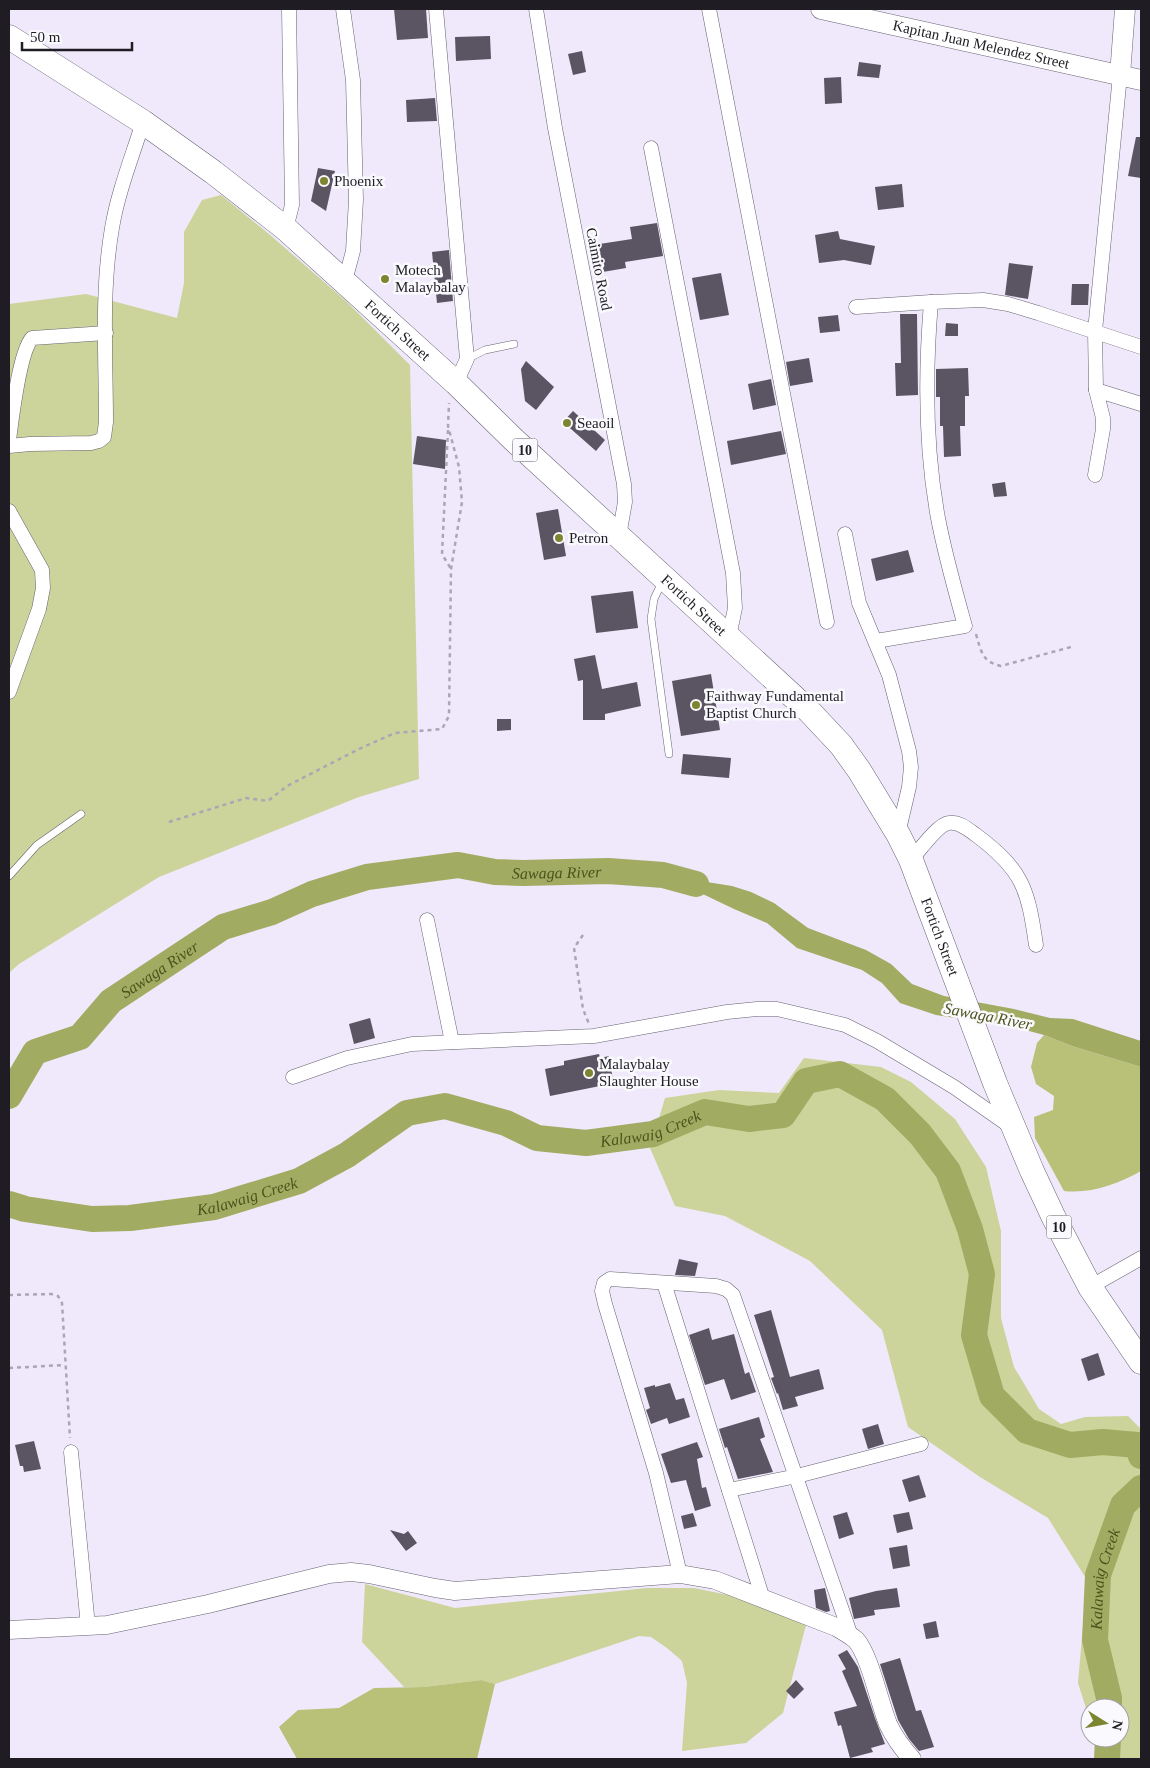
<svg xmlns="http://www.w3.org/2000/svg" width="1150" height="1768" viewBox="0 0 1150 1768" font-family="'Times New Roman',serif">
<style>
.green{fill:#ccd49b}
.forest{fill:#b8c177}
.water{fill:#a2ab62}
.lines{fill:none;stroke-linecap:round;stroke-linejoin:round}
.river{stroke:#a2ab62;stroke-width:26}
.building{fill:#5a5463}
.service-casing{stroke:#676271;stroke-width:8}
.minor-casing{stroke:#676271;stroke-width:15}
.tertiary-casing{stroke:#676271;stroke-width:19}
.secondary-casing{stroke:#676271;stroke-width:21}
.trunk-casing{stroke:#676271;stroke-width:25}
.path{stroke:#aba6b4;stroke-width:2.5;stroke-dasharray:4 4;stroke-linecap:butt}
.service{stroke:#fff;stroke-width:7}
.minor{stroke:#fff;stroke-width:14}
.tertiary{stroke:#fff;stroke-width:18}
.secondary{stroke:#fff;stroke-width:20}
.trunk{stroke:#fff;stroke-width:24}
.poi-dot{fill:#7d8531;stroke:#faf9fd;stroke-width:2}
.labels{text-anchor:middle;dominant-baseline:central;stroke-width:5;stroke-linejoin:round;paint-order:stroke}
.shield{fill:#faf9fd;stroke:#615f64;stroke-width:1}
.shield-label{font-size:14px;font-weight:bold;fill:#1f1d23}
.street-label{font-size:15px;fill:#1f1d23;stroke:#faf9fd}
.poi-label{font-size:15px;fill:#1f1d23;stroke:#faf9fd;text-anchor:start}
.water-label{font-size:16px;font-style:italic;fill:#4d531c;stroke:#faf9fd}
</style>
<rect width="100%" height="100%" fill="#efe9fb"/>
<g class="green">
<polygon points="221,195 269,234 346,301 410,365 419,779 359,797 159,877 19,964 9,973 9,304 86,294 177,318 184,283 184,232 202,200"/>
<polygon points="804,1058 881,1067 911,1082 955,1119 986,1167 1001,1231 1001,1318 1014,1367 1039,1409 1061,1424 1085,1417 1128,1416 1141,1429 1141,1759 1102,1759 1095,1738 1120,1738 1120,1708 1090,1708 1090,1721 1078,1683 1087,1580 1048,1518 980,1477 908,1427 882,1330 810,1261 725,1216 675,1206 650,1148 665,1098 719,1090 779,1093"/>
<polygon points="365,1584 455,1608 647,1588 694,1588 738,1597 806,1625 783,1713 746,1743 682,1751 687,1683 682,1661 667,1648 651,1637 639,1636 495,1684 481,1680 424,1687 404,1687 362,1642"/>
</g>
<g class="forest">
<path d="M 1044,1035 L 1072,1046 L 1141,1067 L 1141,1171 C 1118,1184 1091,1194 1064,1191 L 1035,1138 L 1034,1117 L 1053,1110 L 1054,1096 L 1036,1084 L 1031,1067 L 1037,1043 Z"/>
<polygon points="481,1680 495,1684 477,1759 297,1759 279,1727 298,1710 339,1708 374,1688 424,1687"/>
</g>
<polygon class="water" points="663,875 732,886 751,892 774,903 808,928 866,950 891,964 912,984 944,996 1014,1009 1050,1018 1073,1019 1141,1041 1141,1067 1072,1046 1044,1035 1014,1027 936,1015 900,1003 882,983 862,970 797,948 767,923 734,909"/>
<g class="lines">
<g class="river">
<path id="s1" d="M 9,1096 L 35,1052 L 80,1037 L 111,1001 L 223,927 L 272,912 L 312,894 L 367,877 L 458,865 L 495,872 L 523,873 L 608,871 L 650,874 L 663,875 L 696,884"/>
<path id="s2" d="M 9,1204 L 25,1209 L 92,1219 L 130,1218 L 214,1207 L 299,1181 L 347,1155 L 407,1113 L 445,1106 L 506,1123 L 537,1138 L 586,1143 L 653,1134 L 705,1112 L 749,1119 L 783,1115 L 806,1081 L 840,1074 L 885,1099 L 920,1134 L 948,1171 L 970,1229 L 982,1274 L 974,1335 L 992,1396 L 1027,1431 L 1070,1445 L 1103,1442 L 1137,1445 L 1141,1456"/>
<path id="s3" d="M 1109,1708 L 1109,1698 L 1095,1640 L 1098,1575 L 1123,1505 L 1141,1488"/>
<polyline points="1107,1759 1108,1738"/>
</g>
</g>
<g class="building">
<polygon points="394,9 426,9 428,38 397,40"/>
<polygon points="490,36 491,59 456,61 455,37"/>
<polygon points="582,51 586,72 573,75 568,54"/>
<polygon points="859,62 881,65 879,78 857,76"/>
<polygon points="841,77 842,103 825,104 824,78"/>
<polygon points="435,98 437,121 407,122 406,100"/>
<polygon points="1136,137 1141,137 1141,178 1128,176"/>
<polygon points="318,168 335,171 326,211 311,201"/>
<polygon points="902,184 904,207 878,210 875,187"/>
<polygon points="657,223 663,256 625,262 626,268 597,273 593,245 632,239 630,227"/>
<polygon points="838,231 840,239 875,246 871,265 844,260 819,263 815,235"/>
<polygon points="449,250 453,301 437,303 432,252"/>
<polygon points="1009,263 1033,266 1028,299 1005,295"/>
<polygon points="721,273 729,315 700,320 692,278"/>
<polygon points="1072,284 1089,284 1088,305 1071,305"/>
<polygon points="900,314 917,314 918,395 896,396 895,363 901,363"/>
<polygon points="838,315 840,331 820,333 818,317"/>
<polygon points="946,323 958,324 958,336 945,336"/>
<polygon points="809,358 813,382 790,386 786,362"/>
<polygon points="526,361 554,387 536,410 525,401 521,369"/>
<polygon points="968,368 969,396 965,396 965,426 960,426 961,456 944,457 943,426 940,426 940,397 936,397 936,369"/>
<polygon points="771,379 776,405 753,410 748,384"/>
<polygon points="573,411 605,440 596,451 563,422"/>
<polygon points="781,431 786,454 731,465 727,441"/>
<polygon points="417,436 446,440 445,469 413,464"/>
<polygon points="1005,482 1007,496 994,497 992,484"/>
<polygon points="558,509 566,556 544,560 536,513"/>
<polygon points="908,550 914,572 876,581 871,559"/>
<polygon points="633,591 638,628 596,633 591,596"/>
<polygon points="595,655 602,689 637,682 641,706 605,714 605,720 583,720 583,680 578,681 574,659"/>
<polygon points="711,674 720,730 681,736 672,681"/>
<polygon points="497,719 511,719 511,730 497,731"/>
<polygon points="683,754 731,758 729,778 681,774"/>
<polygon points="370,1018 375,1038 354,1044 349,1024"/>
<polygon points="599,1054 600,1058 609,1056 613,1080 604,1082 605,1085 550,1096 545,1069 564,1065 564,1061"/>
<polygon points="679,1259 698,1263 695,1276 675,1275"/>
<polygon points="771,1310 790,1377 819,1369 824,1389 795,1397 798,1406 783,1410 778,1393 777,1394 771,1378 774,1377 754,1315"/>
<polygon points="709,1328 712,1340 734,1334 745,1374 749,1372 756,1392 731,1400 724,1379 705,1385 689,1335"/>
<polygon points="1098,1353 1105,1375 1088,1381 1081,1359"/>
<polygon points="670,1383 676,1400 684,1398 690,1417 669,1424 667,1418 651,1424 646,1410 650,1408 644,1388 655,1385 655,1387"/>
<polygon points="759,1417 765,1437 760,1439 773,1472 738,1479 727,1447 725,1448 719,1429"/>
<polygon points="878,1424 884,1444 868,1449 862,1429"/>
<polygon points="34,1441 41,1469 24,1472 23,1466 20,1466 15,1445"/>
<polygon points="697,1442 703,1457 697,1459 702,1488 706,1487 711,1506 695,1511 686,1480 671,1483 661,1454"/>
<polygon points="919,1475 926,1497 909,1502 902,1480"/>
<polygon points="847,1512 854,1534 839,1539 833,1516"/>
<polygon points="909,1512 913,1529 897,1533 893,1515"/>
<polygon points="693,1513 697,1526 684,1529 681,1516"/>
<polygon points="390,1530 404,1534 408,1531 417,1543 406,1551"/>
<polygon points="907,1545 910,1566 893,1569 889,1548"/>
<polygon points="825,1588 830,1611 826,1612 816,1608 814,1590"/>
<polygon points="897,1588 900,1607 874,1610 875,1615 854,1619 849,1598 876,1591"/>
<polygon points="936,1621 939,1637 926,1639 923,1624"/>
<polygon points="847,1650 858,1667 875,1718 885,1744 871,1748 873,1752 850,1758 841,1725 838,1726 834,1712 857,1706 842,1671 846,1669 838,1655"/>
<polygon points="900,1658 916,1711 921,1710 934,1747 919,1751 909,1739 898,1720 880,1664"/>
<polygon points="796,1680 804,1689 794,1699 786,1691"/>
</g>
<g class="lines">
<defs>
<g id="service">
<polyline points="467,359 485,350 514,344"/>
<polyline points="662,582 654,599 651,619 669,754"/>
<polyline points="9,876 37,845 81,814"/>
</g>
<g id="minor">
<polyline points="343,9 353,80 356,200 353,251 345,281"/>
<polyline points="436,9 467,359 456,383"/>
<polyline points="536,9 555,128 624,484 625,502 619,536"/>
<polyline points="709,9 827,622"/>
<polyline points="651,148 733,573 735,608 729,637"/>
<polyline points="286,229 292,205 289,9"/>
<polyline points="856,307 931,302 983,300 1008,304 1038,313 1141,347"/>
<polyline points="1096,390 1141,404"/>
<path d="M 9,440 C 12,418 19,353 32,338 L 106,333"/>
<path d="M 9,446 L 30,444 L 91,443 L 99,441 L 104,437 L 106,422 C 106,358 101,292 112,228 C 118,192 132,157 143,122"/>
<polyline points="1095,475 1103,429 1103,418 1096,390 1095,331 1120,75"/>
<polyline points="9,511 42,570 43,588 39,609 9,692"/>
<polyline points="845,534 859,603 889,675 909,751 911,767 909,787 898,834"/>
<path d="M 876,641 L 965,626 C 955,590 945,555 938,518 C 925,447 925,374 931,302"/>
<path d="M 911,860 C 919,851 938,824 949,823 C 959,821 969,830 976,835 C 1023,870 1028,889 1036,945"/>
<polyline points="427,920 452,1042"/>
<polyline points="293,1077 347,1058 412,1044 594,1036 727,1012 757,1009 777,1009 845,1025 877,1041 954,1087 1010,1126"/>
<polyline points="664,1283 763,1599"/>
<polyline points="1090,1287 1141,1258"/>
<polyline points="71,1452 88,1626"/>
<polyline points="729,1490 797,1476 921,1444"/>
<polyline points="680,1574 656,1473 605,1304 602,1291 604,1283 610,1279 716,1286 726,1289 733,1295 851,1636"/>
</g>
<path id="tertiary" d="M 9,1630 L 107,1625 L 208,1604 L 329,1574 L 351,1572 L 369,1574 L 435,1588 L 455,1591 L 680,1574 L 715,1580 L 836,1627 C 843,1631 850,1635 856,1640 C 870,1656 879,1702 888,1724 C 894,1737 902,1748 912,1759"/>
<g id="secondary">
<path id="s4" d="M 821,9 L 1141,80"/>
<polyline points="1120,75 1125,9"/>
</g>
<g id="trunk">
<path id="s5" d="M 9,37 L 143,122 L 213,172 L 286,229 L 456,383 L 513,439 L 809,711 L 841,745 L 859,770 L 898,834 L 911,860 L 995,1083 L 1032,1171 L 1054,1218 L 1090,1287 L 1141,1362"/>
</g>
</defs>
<use href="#service" class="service-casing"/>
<use href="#minor" class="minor-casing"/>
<use href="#tertiary" class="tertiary-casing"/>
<use href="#secondary" class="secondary-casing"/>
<use href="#trunk" class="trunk-casing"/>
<g class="path">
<polyline points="448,430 442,554 451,569"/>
<path d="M 976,634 C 981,651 982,662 1001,666 L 1071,647"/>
<polyline points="169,822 246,798 268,801 287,786 361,748 395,733 442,729 449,716 451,569 462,502 459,467 448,426 449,403"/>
<polyline points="583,935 574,948 583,1009 589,1024"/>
<polyline points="9,1295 51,1294 58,1296 62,1303 70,1438"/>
<polyline points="9,1368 64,1365"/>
</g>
<use href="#service" class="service"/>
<use href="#minor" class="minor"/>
<use href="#tertiary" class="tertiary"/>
<use href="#secondary" class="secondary"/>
<use href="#trunk" class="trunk"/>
</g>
<g class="poi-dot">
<circle cx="324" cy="181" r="5"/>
<circle cx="385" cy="279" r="5"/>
<circle cx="567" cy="423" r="5"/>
<circle cx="559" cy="538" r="5"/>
<circle cx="696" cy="705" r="5"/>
<circle cx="589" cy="1073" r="5"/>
</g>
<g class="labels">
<g class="shield">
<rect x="512.5" y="438.5" width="25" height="23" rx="4"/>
<rect x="1046.5" y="1215.5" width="25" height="23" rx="4"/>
</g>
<g class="shield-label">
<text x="525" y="450">10</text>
<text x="1059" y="1227">10</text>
</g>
<g class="street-label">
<text stroke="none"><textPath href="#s4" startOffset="164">Kapitan Juan Melendez Street</textPath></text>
<text transform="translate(599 269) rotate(79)">Caimito Road</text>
<text stroke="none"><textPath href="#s5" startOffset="488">Fortich Street</textPath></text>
<text stroke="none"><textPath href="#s5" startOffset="892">Fortich Street</textPath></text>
<text stroke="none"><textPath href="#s5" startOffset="1312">Fortich Street</textPath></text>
</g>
<g class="poi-label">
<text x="334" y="181">Phoenix</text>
<text x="395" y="270">Motech<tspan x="395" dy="17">Malaybalay</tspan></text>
<text x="577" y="423">Seaoil</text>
<text x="569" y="538">Petron</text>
<text x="706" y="696">Faithway Fundamental<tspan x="706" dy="17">Baptist Church</tspan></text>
<text x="599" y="1064">Malaybalay<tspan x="599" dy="17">Slaughter House</tspan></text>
</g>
<g class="water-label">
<text stroke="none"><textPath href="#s1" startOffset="624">Sawaga River</textPath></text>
<text stroke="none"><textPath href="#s1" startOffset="204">Sawaga River</textPath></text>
<text transform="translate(988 1016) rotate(11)">Sawaga River</text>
<text stroke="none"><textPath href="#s2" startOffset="676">Kalawaig Creek</textPath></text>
<text stroke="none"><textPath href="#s2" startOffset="242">Kalawaig Creek</textPath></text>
<text stroke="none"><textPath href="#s3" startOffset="132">Kalawaig Creek</textPath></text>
</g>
</g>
<rect width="1150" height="1768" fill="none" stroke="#1f1d23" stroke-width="20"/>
<g transform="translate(1105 1723) rotate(101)"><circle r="24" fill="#faf9fd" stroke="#a2a1a6"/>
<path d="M0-4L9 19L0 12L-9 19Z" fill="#7d8531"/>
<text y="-8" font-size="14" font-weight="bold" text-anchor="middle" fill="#1f1d23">N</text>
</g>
<path d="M22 42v8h110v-8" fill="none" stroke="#1f1d23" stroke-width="2.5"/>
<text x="30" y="42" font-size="15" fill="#1f1d23" stroke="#faf9fd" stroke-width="4" paint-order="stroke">50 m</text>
</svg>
